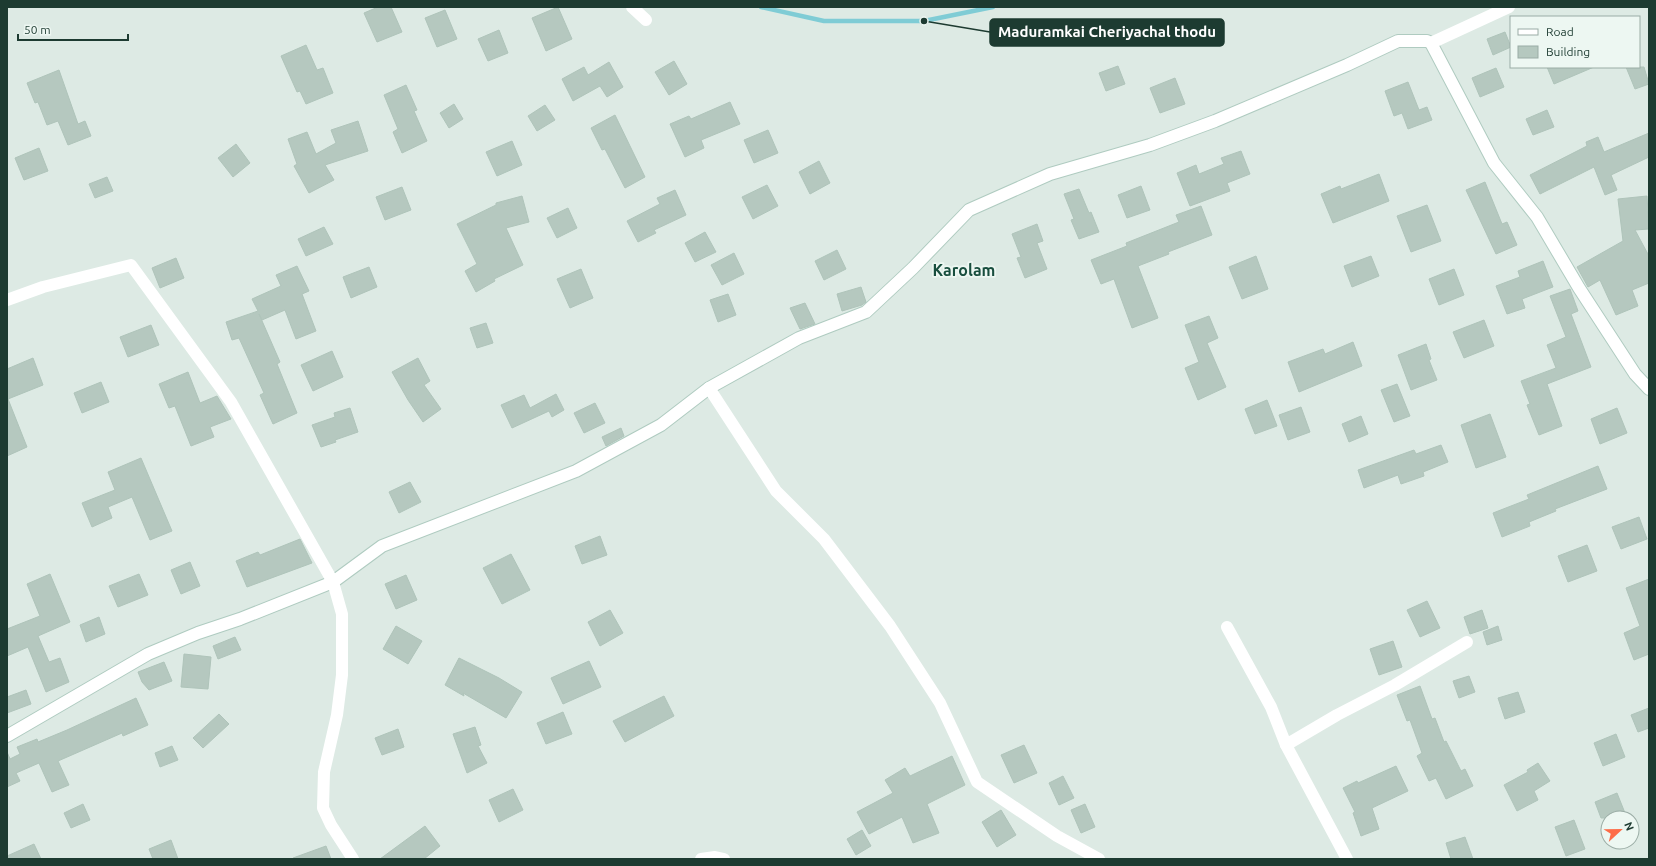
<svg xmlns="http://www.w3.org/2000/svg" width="1656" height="866" viewBox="0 0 1656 866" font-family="Ubuntu,sans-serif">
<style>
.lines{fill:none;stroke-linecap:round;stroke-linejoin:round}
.stream{stroke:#7fccd5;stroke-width:4.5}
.building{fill:#b5c8bf;stroke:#afc4ba}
.secondary-casing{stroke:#afcbc0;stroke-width:14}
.minor{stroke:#fff;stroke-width:12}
.secondary{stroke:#fff;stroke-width:12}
.labels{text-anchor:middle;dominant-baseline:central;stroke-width:3.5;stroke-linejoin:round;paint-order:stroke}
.quarter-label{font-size:16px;font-weight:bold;fill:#184e3e;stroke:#edf7f2}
.leader{fill:none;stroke:#1d3b31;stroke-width:1.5}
.callout-dot{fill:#1d3b31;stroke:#edf7f2;stroke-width:1.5}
.callout{fill:#1d3b31;stroke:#1d3b31;stroke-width:1.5}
.callout-label{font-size:15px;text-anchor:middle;font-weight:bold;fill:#fff}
</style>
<rect width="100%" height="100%" fill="#ddeae4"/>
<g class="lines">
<polyline class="stream" points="761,7 824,21 924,21 993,7"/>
</g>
<g class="building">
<polygon points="378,7 391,7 402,32 377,42 364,13"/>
<polygon points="558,7 572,39 546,51 532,18"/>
<polygon points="445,10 457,39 437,47 425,18"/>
<polygon points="499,30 508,53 488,61 478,39"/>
<polygon points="1505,32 1511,47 1493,55 1487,39"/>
<polygon points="306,45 317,70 323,68 333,93 306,104 300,91 297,92 281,56"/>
<polygon points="674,61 687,84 669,95 655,72"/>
<polygon points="609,62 623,87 607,97 600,86 573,101 562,79 584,67 588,75"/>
<polygon points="1118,66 1125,84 1106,91 1099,73"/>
<polygon points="1547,67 1594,67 1554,84"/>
<polygon points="1626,67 1644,67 1649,84 1635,89"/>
<polygon points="1496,68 1504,87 1480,97 1472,78"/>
<polygon points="59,70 78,124 85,121 91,136 68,145 58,121 47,125 38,102 35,103 27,83"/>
<polygon points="1175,78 1185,104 1160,113 1150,88"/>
<polygon points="1408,82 1419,110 1427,107 1432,120 1408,129 1402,113 1394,116 1385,91"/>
<polygon points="406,85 417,110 414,111 427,141 402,153 393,132 398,129 384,95"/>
<polygon points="730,102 740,124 701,140 704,148 685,157 670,124 689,116 691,119"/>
<polygon points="454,104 463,119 449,128 440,113"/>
<polygon points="545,105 555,120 537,131 528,116"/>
<polygon points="1547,110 1554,127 1533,135 1526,119"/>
<polygon points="615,115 645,177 625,188 605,149 602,150 591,128"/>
<polygon points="358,121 368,151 325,165 334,180 309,193 294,166 297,164 288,139 307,132 316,154 336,143 331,130"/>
<polygon points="768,130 778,153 754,163 744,140"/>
<polygon points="1649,133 1649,157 1611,175 1617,190 1605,195 1594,167 1540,194 1530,175 1587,146 1586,142 1598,137 1604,152"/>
<polygon points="512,141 522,165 497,176 486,152"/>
<polygon points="236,144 250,163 233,177 218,158"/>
<polygon points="39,148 48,171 24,180 15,158"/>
<polygon points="1241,151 1250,174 1227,183 1230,191 1190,206 1177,173 1196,165 1199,174 1224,164 1221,158"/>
<polygon points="819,161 830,183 810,194 799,172"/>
<polygon points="1379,174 1389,201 1333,223 1321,194 1340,186 1341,189"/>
<polygon points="107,177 113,191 95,198 89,184"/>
<polygon points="1485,182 1502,224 1507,222 1517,245 1496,254 1466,190"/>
<polygon points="767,185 778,206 753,219 742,197"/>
<polygon points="1141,186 1150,210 1127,218 1118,195"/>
<polygon points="402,187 411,210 385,220 376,197"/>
<polygon points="1079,189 1089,213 1091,212 1099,232 1079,239 1071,220 1074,219 1064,194"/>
<polygon points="675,190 686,215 654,230 656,233 638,242 627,221 660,204 657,198"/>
<polygon points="522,196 529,222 506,228 523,265 494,279 495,281 476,292 465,271 477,264 457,224 496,205 496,203"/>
<polygon points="1647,196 1649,229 1635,230 1649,256 1649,283 1632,290 1638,306 1616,315 1600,280 1588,287 1577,267 1623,241 1618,199"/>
<polygon points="1427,205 1441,241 1411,252 1397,216"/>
<polygon points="1201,206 1212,235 1168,252 1169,254 1138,266 1158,318 1132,328 1114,279 1101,284 1091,260 1127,246 1126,243 1179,222 1176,215"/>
<polygon points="568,208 577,228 557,238 547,218"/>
<polygon points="1037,224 1043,241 1037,243 1047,269 1025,278 1017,258 1021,257 1012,234"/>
<polygon points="324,227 333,244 306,256 298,239"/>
<polygon points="705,232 716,252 695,262 685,243"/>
<polygon points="837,250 846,269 824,280 815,261"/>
<polygon points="734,253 744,274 722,285 711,265"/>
<polygon points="1256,256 1268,289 1242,299 1229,267"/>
<polygon points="1371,256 1379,276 1352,287 1344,266"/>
<polygon points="176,258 184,278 160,288 152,268"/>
<polygon points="1543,261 1553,287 1522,299 1525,308 1507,314 1496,286 1520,277 1518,271"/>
<polygon points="297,266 309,291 302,294 316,331 296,339 285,310 262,320 259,314 280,362 277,364 297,413 273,424 260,395 264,393 239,338 232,340 226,322 258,311 252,299 281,286 276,275"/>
<polygon points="369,267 377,287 351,298 343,277"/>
<polygon points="581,269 593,298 570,308 557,279"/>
<polygon points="1454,269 1464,295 1439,305 1429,279"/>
<polygon points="861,287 866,302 862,305 842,311 837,294"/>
<polygon points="1570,289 1578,311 1571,314 1591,367 1547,384 1562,426 1539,435 1527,405 1530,404 1521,381 1556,368 1547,345 1566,337 1550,296"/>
<polygon points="728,294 736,315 718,322 710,300"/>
<polygon points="805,303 815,324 800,329 790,308"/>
<polygon points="1209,316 1218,338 1207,343 1226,387 1198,400 1185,368 1199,362 1185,325"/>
<polygon points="1484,320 1494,346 1464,358 1453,332"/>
<polygon points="486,323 493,343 477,348 470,328"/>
<polygon points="151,325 159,345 128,357 120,337"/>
<polygon points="1353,342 1362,366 1299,392 1288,362 1323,349 1325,354"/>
<polygon points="1426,344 1431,359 1429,360 1437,380 1411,390 1398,355"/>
<polygon points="332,351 343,377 313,391 301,365"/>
<polygon points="33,358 43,385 8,399 27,447 7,456 7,369"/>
<polygon points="418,358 430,381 424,385 441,409 423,422 408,400 392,372"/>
<polygon points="188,372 200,403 217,396 231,419 210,427 214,437 191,446 175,406 169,408 159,384"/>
<polygon points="101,382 109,402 82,413 74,393"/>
<polygon points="1397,384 1410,416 1394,422 1381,390"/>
<polygon points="556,394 564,410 552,417 549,411 512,428 501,405 524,395 530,408"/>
<polygon points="1267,400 1277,426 1255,434 1245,409"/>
<polygon points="595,403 605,423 584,433 574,413"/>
<polygon points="1301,407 1310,432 1288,440 1279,415"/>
<polygon points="350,408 358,432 335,440 336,442 321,447 312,425 335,417 334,413"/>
<polygon points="1617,408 1627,433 1600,444 1591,419"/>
<polygon points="1490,414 1506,457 1476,468 1461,425"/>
<polygon points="1361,416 1368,434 1349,442 1342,424"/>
<polygon points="621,428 624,436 606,446 602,437"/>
<polygon points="1441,445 1448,462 1423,472 1424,476 1401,484 1398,475 1364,488 1358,470 1414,450 1416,454"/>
<polygon points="141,458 172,531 150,540 132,497 108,507 112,518 92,527 82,503 115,490 108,472"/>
<polygon points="1598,466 1607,489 1555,509 1556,511 1529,522 1530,526 1502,537 1493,513 1529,499 1527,495"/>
<polygon points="410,482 421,502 399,513 389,492"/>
<polygon points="1639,517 1647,539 1621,549 1612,527"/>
<polygon points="600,536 607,555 582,564 575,546"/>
<polygon points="300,539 312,563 247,587 236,561 258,552 260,555"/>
<polygon points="1587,545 1597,571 1568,582 1558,556"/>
<polygon points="511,554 530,590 502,604 483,568"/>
<polygon points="190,562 200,586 181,594 171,570"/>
<polygon points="50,574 70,622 38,636 49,662 60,658 69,682 46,692 28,647 7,656 7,629 40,616 27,584"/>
<polygon points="139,574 148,595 118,607 109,586"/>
<polygon points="406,575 417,600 396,609 385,584"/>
<polygon points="1649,579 1649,654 1634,660 1624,633 1640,626 1626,588"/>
<polygon points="1427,601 1440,628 1420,637 1407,610"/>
<polygon points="610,610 623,633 600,646 588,622"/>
<polygon points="1482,610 1488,628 1470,634 1464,617"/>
<polygon points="99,617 105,634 86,642 80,625"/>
<polygon points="396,626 422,641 408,664 383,649"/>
<polygon points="1498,626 1502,640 1487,645 1483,632"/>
<polygon points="235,637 241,650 218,659 213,646"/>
<polygon points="1393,641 1402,667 1379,675 1370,649"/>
<polygon points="184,654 211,657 208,689 181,687"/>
<polygon points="459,658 499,678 522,692 506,718 463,693 464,696 445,685"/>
<polygon points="589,661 601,687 563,704 551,678"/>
<polygon points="164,662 172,681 149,690 142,682 138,672"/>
<polygon points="1469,676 1475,692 1459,698 1453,681"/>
<polygon points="1420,686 1432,719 1435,718 1444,742 1446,741 1461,771 1465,769 1473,786 1446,799 1436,778 1429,781 1417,756 1422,753 1410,720 1407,721 1397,695"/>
<polygon points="26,690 31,704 7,713 7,697"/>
<polygon points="1518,692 1525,712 1505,719 1498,698"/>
<polygon points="664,696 674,716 625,742 613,721"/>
<polygon points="136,698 148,725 123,736 122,733 58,761 69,785 52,792 39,763 16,773 20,781 7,787 7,752 10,759 20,754 17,747 37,739 38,742 67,730"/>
<polygon points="1649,708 1649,728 1638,732 1631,715"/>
<polygon points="563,712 572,734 546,744 537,723"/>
<polygon points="219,714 229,724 203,748 193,738"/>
<polygon points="475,727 481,745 478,746 487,763 467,773 453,734"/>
<polygon points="398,729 404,747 382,755 375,738"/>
<polygon points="1616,734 1625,757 1603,766 1594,743"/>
<polygon points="1024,745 1037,773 1014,783 1001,755"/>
<polygon points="172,746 178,760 160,767 155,753"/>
<polygon points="952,756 965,785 927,804 939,833 913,843 902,817 869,834 857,812 893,793 885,780 905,768 910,776"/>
<polygon points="1538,763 1550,781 1534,791 1538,800 1517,811 1504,785 1528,772 1527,770"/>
<polygon points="1396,766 1408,791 1372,808 1379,829 1361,836 1353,813 1355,812 1343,788 1357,781 1358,783"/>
<polygon points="1063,776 1074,798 1059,805 1049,783"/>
<polygon points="513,789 523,810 499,822 489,800"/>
<polygon points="1617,793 1627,818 1601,818 1595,802"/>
<polygon points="83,804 90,820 71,828 64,813"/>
<polygon points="1085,804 1095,827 1081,833 1071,810"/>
<polygon points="1001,810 1016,835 997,847 982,822"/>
<polygon points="1574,820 1585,849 1566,856 1555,827"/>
<polygon points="425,826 440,846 424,859 380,859"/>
<polygon points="862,830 871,846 856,855 847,839"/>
<polygon points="1465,837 1473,859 1451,859 1446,843"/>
<polygon points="171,840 178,859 153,859 149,849"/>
<polygon points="34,844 41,859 7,859 7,856"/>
<polygon points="326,846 331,859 293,859 293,858"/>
</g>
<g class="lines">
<defs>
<polyline id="secondary" points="7,736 148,654 198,633 240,619 333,582 382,546 576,471 661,425 709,388 799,338 866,312 913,268 969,210 1050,174 1150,145 1215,121 1347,65 1398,41 1427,41 1431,43 1494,163 1537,217 1579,288 1635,374 1649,389"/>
</defs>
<use href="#secondary" class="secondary-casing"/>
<g class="minor">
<polyline points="632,7 646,20"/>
<polyline points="1431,43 1509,7"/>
<polyline points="7,300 43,287 131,265 231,402 333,582 342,614 342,675 337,715 324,772 323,808 331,825 353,859"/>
<polyline points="709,388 776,491 824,539 890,626 940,703 977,782 1057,836 1099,859"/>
<polyline points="1227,627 1271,707 1286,745 1347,859"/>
<polyline points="1286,745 1337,715 1395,685 1467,642"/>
<polyline points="701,859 715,857 724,859"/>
</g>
<use href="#secondary" class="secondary"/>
</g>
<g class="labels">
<g class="quarter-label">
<text x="964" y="270">Karolam</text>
</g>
</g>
<path class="leader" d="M924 21L990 32"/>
<circle class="callout-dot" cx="924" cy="21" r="4"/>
<rect class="callout" x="990" y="19" width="234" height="27" rx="4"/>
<g class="callout-label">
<text x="1107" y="37">Maduramkai Cheriyachal thodu</text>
</g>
<rect width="1656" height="866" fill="none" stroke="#1d3b31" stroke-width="16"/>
<rect x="1510" y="16" width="130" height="52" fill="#edf7f2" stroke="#9aaca5"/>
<rect x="1518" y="29" width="20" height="6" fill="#ffffff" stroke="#9aaca5"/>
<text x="1546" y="36" font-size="12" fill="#1d3b31">Road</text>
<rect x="1518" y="46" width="20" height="12" fill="#b5c8bf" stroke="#9aaca5"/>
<text x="1546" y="56" font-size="12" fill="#1d3b31">Building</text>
<g transform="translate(1620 830) rotate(68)"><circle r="19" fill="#edf7f2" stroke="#9aaca5"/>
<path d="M0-3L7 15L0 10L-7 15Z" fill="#fd6c48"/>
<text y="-6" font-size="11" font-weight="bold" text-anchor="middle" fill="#1d3b31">N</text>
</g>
<path d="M18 34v6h110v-6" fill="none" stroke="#1d3b31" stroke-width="2"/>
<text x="24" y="34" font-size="12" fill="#1d3b31" stroke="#edf7f2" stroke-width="3" paint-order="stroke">50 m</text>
</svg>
